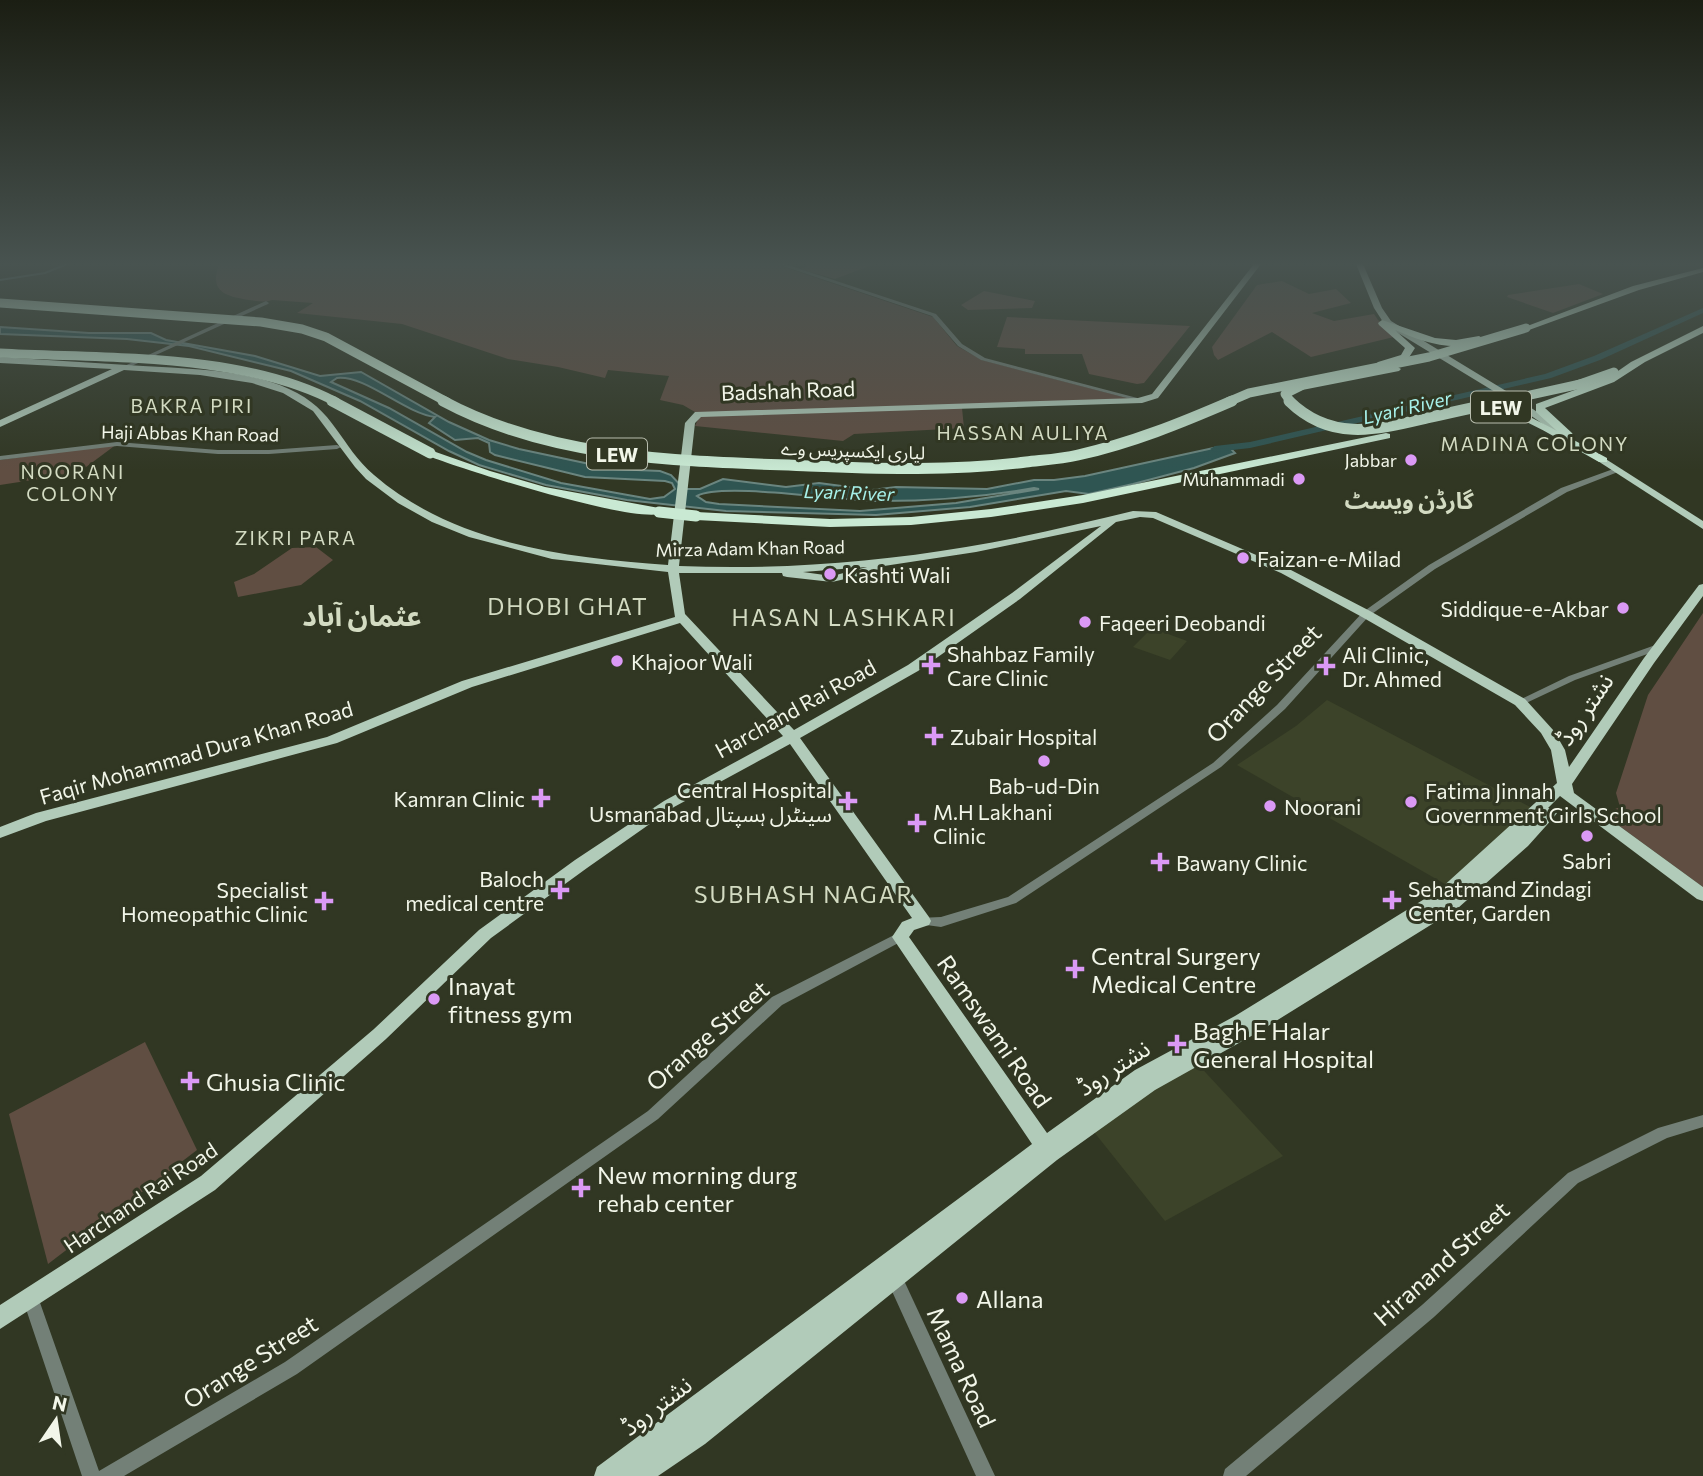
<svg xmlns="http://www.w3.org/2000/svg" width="1703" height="1476" viewBox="0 0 1703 1476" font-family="Commissioner,'Noto Sans Arabic',sans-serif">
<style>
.built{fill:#3c4329}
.green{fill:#604e42}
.water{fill:#2f5552;stroke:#6a857f;stroke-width:2;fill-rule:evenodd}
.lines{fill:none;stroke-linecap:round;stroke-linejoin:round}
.stream{stroke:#6a857f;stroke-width:2}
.river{fill:#2f5552;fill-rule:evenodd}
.minor{fill:#738077;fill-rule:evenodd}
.major{fill:#b1cbb9;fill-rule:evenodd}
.highway{fill:#c9e9d3;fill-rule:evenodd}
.highway-bridge-far1{stroke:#c9e9d3;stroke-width:9}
.highway-bridge{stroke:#c9e9d3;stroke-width:11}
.poi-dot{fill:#db99f5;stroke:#313723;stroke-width:2.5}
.labels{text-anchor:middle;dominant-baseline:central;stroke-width:6;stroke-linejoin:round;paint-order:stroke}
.far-street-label{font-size:18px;fill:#f2f6e9;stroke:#313723}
.far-poi-label{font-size:18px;fill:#f2f6e9;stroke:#313723;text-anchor:end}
.far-neighbourhood-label{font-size:19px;letter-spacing:2px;fill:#d3dbc2;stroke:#313723}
.far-water-label{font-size:19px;font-style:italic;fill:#a7f1ea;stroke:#313723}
.shield{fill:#313723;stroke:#b8bdae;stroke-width:2}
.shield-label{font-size:19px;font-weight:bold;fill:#f2f6e9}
.street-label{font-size:21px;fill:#f2f6e9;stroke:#313723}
.poi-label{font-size:21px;fill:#f2f6e9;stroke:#313723;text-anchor:start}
.far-district-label{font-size:23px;font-weight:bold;fill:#d3dbc2;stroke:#313723}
.neighbourhood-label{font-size:23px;letter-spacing:2px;fill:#d3dbc2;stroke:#313723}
.near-street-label{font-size:24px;fill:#f2f6e9;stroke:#313723}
.near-poi-label{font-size:24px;fill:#f2f6e9;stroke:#313723;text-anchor:start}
.district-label{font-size:28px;font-weight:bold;fill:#d3dbc2;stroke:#313723}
</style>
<rect width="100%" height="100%" fill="#313723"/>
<g class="built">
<polygon points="1152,628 1187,641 1170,660 1133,647"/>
<polygon points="1327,700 1538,811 1452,888 1237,765 1296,726"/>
<polygon points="1194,1060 1283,1156 1165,1221 1090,1127"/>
</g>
<g class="green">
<path d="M 219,264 L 775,264 L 933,317 L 957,346 L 982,360 L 1131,399 L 962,408 L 964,428 L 854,434 L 843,441 L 695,426 L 700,415 L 683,405 L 660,400 L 669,376 L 608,370 L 605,378 L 558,367 L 508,359 L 402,324 L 297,313 L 313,303 L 272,300 C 264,303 257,301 249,300 C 225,296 209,292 219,264 Z"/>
<polygon points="813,264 869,264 872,265 835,279 800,269"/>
<polygon points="1282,281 1309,294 1336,289 1351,303 1312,313 1334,321 1374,314 1378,320 1398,336 1311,357 1272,332 1218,360 1214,355 1212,347 1257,285"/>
<polygon points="1579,284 1603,294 1553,313 1507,297 1508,295"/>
<polygon points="984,291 1035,301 1032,308 968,310 961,305"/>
<polygon points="1007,317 1190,326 1144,383 1137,384 1089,374 1082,354 1025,354 1025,349 997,347"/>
<polygon points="117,444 78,473 0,485 0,460"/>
<polygon points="316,547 333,560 301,585 238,597 234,582 254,574 292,548"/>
<polygon points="1703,613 1703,887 1603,814 1620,807 1616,793 1648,695"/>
<polygon points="145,1042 197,1150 48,1264 9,1114"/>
</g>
<path class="water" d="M 0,327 L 89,333 L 151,333 L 166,340 L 255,356 L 320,376 L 361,372 L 449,422 L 489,440 L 519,449 L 613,469 L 660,471 L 671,475 L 684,489 L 700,489 L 723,479 L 786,487 L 819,483 L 872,490 L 896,487 L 987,489 L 1034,480 L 1054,480 L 1085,476 L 1218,447 L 1229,447 L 1235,453 L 1194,468 L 1133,484 L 1089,494 L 1066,491 L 970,507 L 876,515 L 726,511 L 627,500 L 546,485 L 479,465 L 449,451 L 360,401 L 291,371 L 189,346 L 127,339 L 0,334 ZM 337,378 C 366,375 404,413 435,417 L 429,423 L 455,440 L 478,438 L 489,443 L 490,452 L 495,455 L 585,477 L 665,481 L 672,483 L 675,489 L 664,497 L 650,499 L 561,483 L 486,460 L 467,452 L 389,408 L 331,382 ZM 1034,488 L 1039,489 L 956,503 L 860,511 L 719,504 L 706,502 L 697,496 C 723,482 841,501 879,501 C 931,501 983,497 1034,488 Z"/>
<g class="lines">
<polyline class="stream" points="0,280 45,273 67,264"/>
<polygon class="river" points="1703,308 1703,313 1600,360 1551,378 1250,448 1215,452 1210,449 1215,446 1250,442 1545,374 1594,356"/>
<g class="minor">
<polygon points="777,264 785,264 936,314 962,344 985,358 1145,400 1142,402 981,360 958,346 932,316"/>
<polygon points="266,301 269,303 268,304 125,369 120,368"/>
<polygon points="117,442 218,450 269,450 337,445 341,447 337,449 269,454 218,454 117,446 0,460 0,456"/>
<polygon points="1616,468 1623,470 1567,492 1435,569 1369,616 1285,709 1221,767 1016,903 941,927 919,924 917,921 919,918 941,917 1008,897 1213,763 1277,705 1363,612 1429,565 1561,488"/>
<polygon points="1661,643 1666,646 1664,648 1575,680 1524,704 1520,705 1515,702 1569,676"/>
<polygon points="900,932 904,934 906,937 904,940 782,1005 658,1119 297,1374 124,1476 82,1476 22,1297 24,1291 30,1289 36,1291 38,1297 99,1471 285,1362 648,1111 772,997"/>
<polygon points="1703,1115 1703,1127 1667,1138 1578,1183 1434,1317 1246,1476 1223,1476 1225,1469 1422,1305 1568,1173 1658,1128"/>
<polygon points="894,1270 900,1272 995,1476 976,1476 886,1278 888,1272"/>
</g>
<g class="major">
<path d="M 1254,264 L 1261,264 L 1158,398 L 1142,403 L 701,417 L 695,423 L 679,566 C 775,570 871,563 966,547 C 1022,538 1078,524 1133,511 L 1156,512 L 1289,569 L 1370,611 L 1525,699 L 1554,731 L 1565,750 L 1569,767 L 1644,658 L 1699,585 L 1703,584 L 1703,596 L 1654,663 L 1572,784 L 1574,793 L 1703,887 L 1703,901 L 1697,899 L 1560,796 L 1548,808 L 1554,809 L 1557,813 L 1554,817 L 1528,846 L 1458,908 L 1255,1034 L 1155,1090 L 1057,1160 L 705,1444 L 658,1476 L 594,1476 L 597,1467 L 1032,1144 L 892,937 L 902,922 L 912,918 L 790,744 L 674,807 L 587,868 L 491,938 L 386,1039 L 215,1190 L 0,1329 L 0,1305 L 201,1176 L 374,1029 L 479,930 L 575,860 L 664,801 L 783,736 L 680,623 L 472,687 L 337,743 L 46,821 L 0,838 L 0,827 L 36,813 L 327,737 L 462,681 L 675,617 L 668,572 L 552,559 L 469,537 L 432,522 L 398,503 L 366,479 L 355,467 L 313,411 L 283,393 L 252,383 L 200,375 L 124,370 L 0,427 L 0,420 L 112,369 L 0,363 L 0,357 C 48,360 95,363 143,366 C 192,369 244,369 289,389 C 335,409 340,446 374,475 C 454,544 566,558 668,565 L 685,423 L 695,412 L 1138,398 L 1152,394 ZM 1140,517 L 1153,518 L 1281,573 L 1362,617 L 1515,705 L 1541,733 L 1551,750 L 1557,783 L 1439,890 L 1235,1016 L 1135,1070 L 1047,1133 L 909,937 L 914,930 L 929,925 L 931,921 L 929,917 L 800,738 L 918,671 L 1020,599 L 1116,522 ZM 1101,526 L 1012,593 L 908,665 L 794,730 L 685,614 L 679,573 L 782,573 L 783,576 L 787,577 L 832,582 L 884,570 L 884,566 L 976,552 ZM 867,567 L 832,576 L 803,572 Z"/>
<polygon points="1356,264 1363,264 1382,308 1391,321 1511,394 1562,429 1562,433 1556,433 1505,398 1385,325 1374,308"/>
<polygon points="1590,449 1703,521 1703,529 1587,454 1585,452"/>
</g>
<g class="highway">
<polygon points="1703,268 1703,272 1639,290 1529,330 1522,328 1633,286"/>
<path d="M 1382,320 L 1435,338 L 1456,340 L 1479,336 L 1484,339 C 1457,355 1421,341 1395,330 L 1415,348 L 1408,359 L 1381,367 L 1376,364 L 1378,362 L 1401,355 L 1405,348 L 1379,325 L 1378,323 Z"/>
<path d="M 1703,326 L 1703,333 L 1645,362 L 1614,382 L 1545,408 L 1572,433 L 1573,435 L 1570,438 L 1607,458 L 1607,462 L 1599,462 C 1573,448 1547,431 1520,419 C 1504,412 1474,417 1466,412 C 1492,395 1533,418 1557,431 L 1536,412 L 1536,404 L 1608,378 L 1631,362 Z"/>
<polygon points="1396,366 1401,369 1399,371 1292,392 1287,389"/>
<polygon points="1386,433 1390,434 1390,438 1083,503 991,517 911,525 830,527 696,520 690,516 696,512 830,519 911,517 991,509 1083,495"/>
<path d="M 430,450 L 490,471 L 545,487 L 659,508 L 665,512 C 644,528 458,468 426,455 L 426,451 Z"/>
</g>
<g class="highway-bridge-far1">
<polyline points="0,303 261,322 302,329 326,337 447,402"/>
<path d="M 0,353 C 106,359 241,352 336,402"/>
<polyline points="1577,385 1614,372"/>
<polyline points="1228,402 1249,393 1429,357 1526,328"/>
<polyline points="1291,402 1285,394 1301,386"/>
<polyline points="1499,402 1585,383"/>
</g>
<g class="highway-bridge">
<polyline points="332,401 430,453"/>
<path d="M 443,401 C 555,461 686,461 809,466 C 882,469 953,471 1026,462 C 1043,460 1061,459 1078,455 C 1132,443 1181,423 1232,401"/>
<path d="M 1289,401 C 1331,442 1376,430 1427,418 C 1453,412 1480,406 1506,401"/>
<polyline points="659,512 696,516"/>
</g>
</g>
<linearGradient id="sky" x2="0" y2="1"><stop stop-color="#1b1e13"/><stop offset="0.56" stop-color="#485350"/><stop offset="1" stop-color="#485350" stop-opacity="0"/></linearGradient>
<rect width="1703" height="471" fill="url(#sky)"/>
<g class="poi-dot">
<circle cx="1411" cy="460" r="7"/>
<circle cx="1299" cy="479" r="7"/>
<circle cx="1243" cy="558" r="7"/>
<circle cx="830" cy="574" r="7"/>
<circle cx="1623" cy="608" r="7"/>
<circle cx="1085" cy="622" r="7"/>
<circle cx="617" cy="661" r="7"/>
<path d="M927.5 654.5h7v7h7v7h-7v7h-7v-7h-7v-7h7z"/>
<path d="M1322.5 655.5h7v7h7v7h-7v7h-7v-7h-7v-7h7z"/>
<path d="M930.5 725.5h7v7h7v7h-7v7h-7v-7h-7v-7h7z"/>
<circle cx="1044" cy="761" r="7"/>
<path d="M537.5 787.5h7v7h7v7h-7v7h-7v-7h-7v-7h7z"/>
<path d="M844.5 790.5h7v7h7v7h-7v7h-7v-7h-7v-7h7z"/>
<circle cx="1411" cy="802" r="7"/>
<circle cx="1270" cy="806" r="7"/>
<path d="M913.5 812.5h7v7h7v7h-7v7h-7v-7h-7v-7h7z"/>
<circle cx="1587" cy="836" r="7"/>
<path d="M1156.5 851.5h7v7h7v7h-7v7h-7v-7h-7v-7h7z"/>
<path d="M556.5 879.5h7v7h7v7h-7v7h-7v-7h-7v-7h7z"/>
<path d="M1388.5 889.5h7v7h7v7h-7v7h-7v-7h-7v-7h7z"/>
<path d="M320.5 890.5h7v7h7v7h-7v7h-7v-7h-7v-7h7z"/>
<path d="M1071.5 958.5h7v7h7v7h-7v7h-7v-7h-7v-7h7z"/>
<circle cx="434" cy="999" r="7"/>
<path d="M1173.5 1033.5h7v7h7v7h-7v7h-7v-7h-7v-7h7z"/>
<path d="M186.5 1070.5h7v7h7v7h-7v7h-7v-7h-7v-7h7z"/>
<path d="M577.5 1177.5h7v7h7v7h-7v7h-7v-7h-7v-7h7z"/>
<circle cx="962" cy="1298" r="7"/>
</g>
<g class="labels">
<g class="far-street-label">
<text transform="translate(190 433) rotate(1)">Haji Abbas Khan Road</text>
<text transform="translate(853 450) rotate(2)">لیاری ایکسپریس وے</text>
<text transform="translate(750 548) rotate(-1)">Mirza Adam Khan Road</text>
</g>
<g class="far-poi-label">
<text x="1397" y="460">Jabbar</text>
<text x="1285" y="479">Muhammadi</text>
</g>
<g class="far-neighbourhood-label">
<text x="192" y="405">BAKRA PIRI</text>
<text x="1023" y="432">HASSAN AULIYA</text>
<text x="1535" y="443">MADINA COLONY</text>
<text x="73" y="471">NOORANI<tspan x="73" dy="22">COLONY</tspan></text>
<text x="296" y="537">ZIKRI PARA</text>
</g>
<g class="far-water-label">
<text transform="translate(1407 407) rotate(-13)">Lyari River</text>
<text transform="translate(849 492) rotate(2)">Lyari River</text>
</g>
<g class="shield">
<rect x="1471" y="391.5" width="60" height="31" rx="5"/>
<rect x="587" y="438.5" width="60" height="31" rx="5"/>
</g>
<g class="shield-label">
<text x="1501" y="407">LEW</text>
<text x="617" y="454">LEW</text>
</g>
<g class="street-label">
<text transform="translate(788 390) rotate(-2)">Badshah Road</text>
<text transform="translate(795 708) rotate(-29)">Harchand Rai Road</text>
<text transform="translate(196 752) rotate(-16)">Faqir Mohammad Dura Khan Road</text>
<text transform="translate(140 1197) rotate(-34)">Harchand Rai Road</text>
</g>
<g class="poi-label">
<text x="1257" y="558">Faizan-e-Milad</text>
<text x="844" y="574">Kashti Wali</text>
<text x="1609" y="608" text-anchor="end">Siddique-e-Akbar</text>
<text x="1099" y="622">Faqeeri Deobandi</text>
<text x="947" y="653">Shahbaz Family<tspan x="947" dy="24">Care Clinic</tspan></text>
<text x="1342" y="654">Ali Clinic,<tspan x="1342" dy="24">Dr. Ahmed</tspan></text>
<text x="631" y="661">Khajoor Wali</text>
<text x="950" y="736">Zubair Hospital</text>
<text x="1044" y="785" text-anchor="middle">Bab-ud-Din</text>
<text x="832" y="789" text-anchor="end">Central Hospital<tspan x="832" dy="24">Usmanabad سینٹرل ہسپتال</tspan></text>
<text x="1425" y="790">Fatima Jinnah<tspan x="1425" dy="24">Government Girls School</tspan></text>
<text x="525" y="798" text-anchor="end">Kamran Clinic</text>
<text x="1284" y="806">Noorani</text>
<text x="933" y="811">M.H Lakhani<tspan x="933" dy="24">Clinic</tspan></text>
<text x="1587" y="860" text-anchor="middle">Sabri</text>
<text x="1176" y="862">Bawany Clinic</text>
<text x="544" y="878" text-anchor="end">Baloch<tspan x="544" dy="24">medical centre</tspan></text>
<text x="1408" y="888">Sehatmand Zindagi<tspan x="1408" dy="24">Center, Garden</tspan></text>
<text x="308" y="889" text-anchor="end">Specialist<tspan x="308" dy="24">Homeopathic Clinic</tspan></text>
</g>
<g class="far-district-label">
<text x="1409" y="500">گارڈن ویسٹ</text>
</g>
<g class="neighbourhood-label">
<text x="568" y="606">DHOBI GHAT</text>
<text x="844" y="617">HASAN LASHKARI</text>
<text x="804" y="894">SUBHASH NAGAR</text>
</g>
<g class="near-street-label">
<text transform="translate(1263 683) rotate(-46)">Orange Street</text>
<text transform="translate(1584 709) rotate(-56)">نشتر روڈ</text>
<text transform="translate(995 1031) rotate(55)">Ramswami Road</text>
<text transform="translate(707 1035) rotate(-41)">Orange Street</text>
<text transform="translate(1113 1067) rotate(-33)">نشتر روڈ</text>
<text transform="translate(1441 1263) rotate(-42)">Hiranand Street</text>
<text transform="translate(250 1361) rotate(-32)">Orange Street</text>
<text transform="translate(962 1367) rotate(65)">Mama Road</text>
<text transform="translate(656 1405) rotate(-37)">نشتر روڈ</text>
</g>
<g class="near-poi-label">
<text x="1091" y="955">Central Surgery<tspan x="1091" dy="28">Medical Centre</tspan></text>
<text x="448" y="985">Inayat<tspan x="448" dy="28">fitness gym</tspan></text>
<text x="1193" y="1030">Bagh E Halar<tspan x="1193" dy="28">General Hospital</tspan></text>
<text x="206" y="1081">Ghusia Clinic</text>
<text x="597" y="1174">New morning durg<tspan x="597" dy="28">rehab center</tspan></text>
<text x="976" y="1298">Allana</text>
</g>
<g class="district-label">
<text x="362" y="615">عثمان آباد</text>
</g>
</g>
<g transform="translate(56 1420) rotate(13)" stroke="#313723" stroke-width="5" paint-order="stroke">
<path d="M0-5L12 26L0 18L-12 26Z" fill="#f2f6e9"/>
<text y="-10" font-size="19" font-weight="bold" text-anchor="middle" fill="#f2f6e9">N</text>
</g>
</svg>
